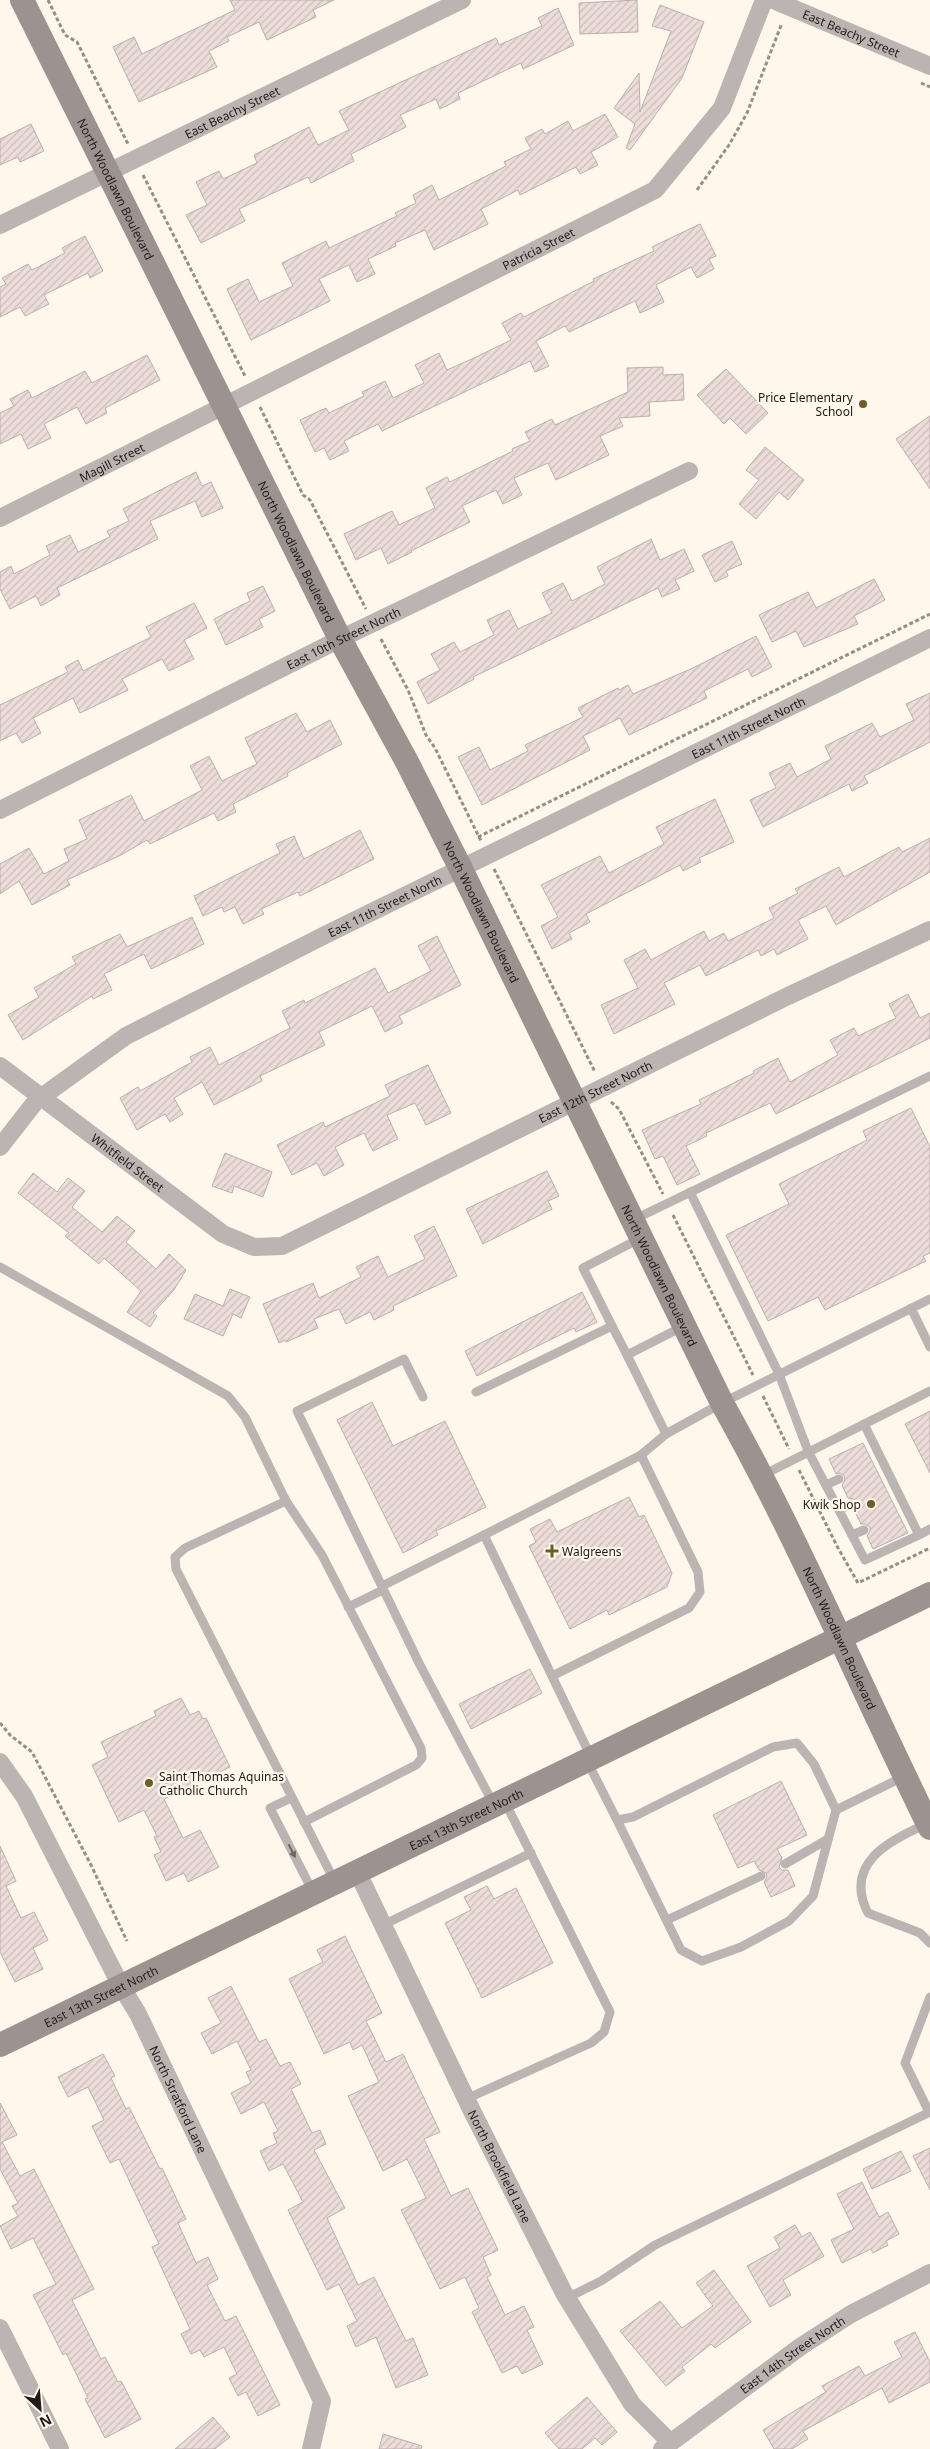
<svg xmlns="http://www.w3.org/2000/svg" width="930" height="2449" viewBox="0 0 930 2449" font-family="'Noto Sans',sans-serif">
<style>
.building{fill:url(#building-hatch);stroke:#beaeac}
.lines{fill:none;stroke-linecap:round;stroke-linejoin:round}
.path{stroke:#948f87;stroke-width:3;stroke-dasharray:4 2.5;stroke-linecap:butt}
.service{stroke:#bab4b2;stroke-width:9}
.minor{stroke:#bab4b2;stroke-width:18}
.secondary{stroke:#9c9390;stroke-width:24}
.oneway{fill:#6c6865}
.poi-dot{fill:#6f5a29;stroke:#fff7eb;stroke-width:2}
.labels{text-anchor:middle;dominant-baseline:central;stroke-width:4.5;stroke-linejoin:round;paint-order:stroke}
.street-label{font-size:12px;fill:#1e1c18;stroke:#fff7eb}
.poi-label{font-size:12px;fill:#1e1c18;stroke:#fff7eb;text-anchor:end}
</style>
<defs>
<pattern id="building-hatch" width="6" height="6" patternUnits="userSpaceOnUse" patternTransform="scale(1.25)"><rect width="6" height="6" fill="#ecddda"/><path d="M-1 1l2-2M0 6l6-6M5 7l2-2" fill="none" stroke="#cabdba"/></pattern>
</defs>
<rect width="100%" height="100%" fill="#fff7eb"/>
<g class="building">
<polygon points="230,0 334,0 313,10 316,17 267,40 259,22 227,37 229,41 209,51 217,67 139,102 113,47 134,37 142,54 235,10"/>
<polygon points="637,0 638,32 580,34 579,3"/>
<polygon points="660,5 704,22 682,78 630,150 626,148 635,124 614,108 639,73 640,112 671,31 652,26"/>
<polygon points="558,8 574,45 523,69 521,63 458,93 460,99 440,109 436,99 400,115 406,127 351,154 354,161 311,183 308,177 239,209 245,221 201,243 186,215 207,205 196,182 219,171 223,179 257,163 254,155 309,127 318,145 349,130 339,111 496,38 499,45 542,26 538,18"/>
<polygon points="605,114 618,137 591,152 598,165 580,174 576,167 520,195 518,190 481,209 488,224 434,250 425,230 395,243 396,246 368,259 375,274 357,282 349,265 319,279 330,301 251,340 227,289 248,279 259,302 293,286 282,263 326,241 329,248 397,216 395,213 416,203 413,195 432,185 439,200 506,166 504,162 531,149 525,138 542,129 545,134 568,121 573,131"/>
<polygon points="31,124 44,151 20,162 18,157 0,165 0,139"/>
<polygon points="700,224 716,256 709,259 714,269 697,278 691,267 656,285 664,302 640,313 635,301 569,332 565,326 536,341 549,366 535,372 530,361 382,431 378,424 344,441 349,451 330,460 324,448 315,452 300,420 326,408 329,413 364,396 362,392 385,381 393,398 424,383 415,365 439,353 447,370 474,358 511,340 502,323 521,313 524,317 594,281 593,279 654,251 652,247"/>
<polygon points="85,236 103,271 90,278 88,273 44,295 49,304 25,316 20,307 0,317 0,287 6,284 2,278 28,264 32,270 65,253 62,248"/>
<polygon points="147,355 160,380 105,408 107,413 86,424 77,407 44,424 51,438 28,449 21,434 0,444 0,413 14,406 10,399 28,390 32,398 85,371 92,383"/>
<polygon points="663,367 663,375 683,374 684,400 649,402 650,416 619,418 623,426 600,436 609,455 556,480 548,463 514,478 522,495 503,504 496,490 462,506 470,522 411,551 412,552 388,564 381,548 356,560 344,534 392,511 399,525 435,508 426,488 447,477 450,482 513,451 512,449 530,441 525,432 552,419 555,425 628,392 627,368"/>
<polygon points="726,369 768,413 746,434 730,418 724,424 697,395"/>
<polygon points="930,416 930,489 896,439"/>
<polygon points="765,447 804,480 788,500 779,492 756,519 739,504 759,480 746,470"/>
<polygon points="196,472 202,486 211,482 223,508 202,517 195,501 150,521 158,539 57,588 60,595 41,606 36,596 10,609 0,589 0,572 11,566 14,574 50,555 46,546 70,535 78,552 110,537 107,531 129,521 123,509"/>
<polygon points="651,539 660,560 684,549 694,571 675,580 680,589 662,597 658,588 473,677 474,679 428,704 417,682 440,670 431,654 454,642 460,652 494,635 487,620 509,610 518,629 552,613 542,593 563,583 572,601 605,584 597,567"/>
<polygon points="732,541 742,564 726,571 728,576 715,582 702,555"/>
<polygon points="874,579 885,600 854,616 858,624 804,647 796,631 772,642 759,615 808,592 816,608"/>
<polygon points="263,586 275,611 259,619 263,627 226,645 214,619 250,601 247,593"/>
<polygon points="194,603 207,628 184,640 194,659 169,671 162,659 122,679 128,690 80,713 73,698 33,718 41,733 22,743 16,733 0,741 0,705 68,672 65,667 78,660 83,671 151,637 146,627"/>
<polygon points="756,636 772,667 752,677 748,669 704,691 707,698 629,735 620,718 583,736 590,750 482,805 458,757 479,747 490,770 528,751 525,745 583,717 578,708 618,688 619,690 628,685 633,694 693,668"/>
<polygon points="930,693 930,742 864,776 868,783 852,791 849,784 763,827 750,800 776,788 769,773 790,763 797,777 831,759 825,746 872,723 880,737 914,720 906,704"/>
<polygon points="296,713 307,732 330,720 342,744 287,773 288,776 233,804 236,812 218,821 214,813 150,844 147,840 121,855 67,880 70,885 32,905 19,881 0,894 0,864 29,848 44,874 69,861 64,849 87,839 79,820 131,795 144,821 202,790 190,766 209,756 222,781 257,764 245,738"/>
<polygon points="715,799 734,842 699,858 701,862 683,871 680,865 586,914 590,922 569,933 572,939 552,949 541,926 558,917 541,885 600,856 609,873 664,844 656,827"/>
<polygon points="360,830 374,859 300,896 298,892 261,909 264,914 243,924 235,907 224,912 222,907 203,916 194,896 280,853 276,844 294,836 304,859"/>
<polygon points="930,838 930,872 836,925 826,906 798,920 808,939 777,955 774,949 761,956 758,950 706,976 700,965 664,983 675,1004 614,1034 601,1005 638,988 624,960 645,949 651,960 704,931 709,941 724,933 728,941 774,918 769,908 798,893 795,889 839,867 844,877 899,847 902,852"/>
<polygon points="192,917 204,944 151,969 144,954 104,974 112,990 93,999 92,996 23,1040 8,1015 39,997 34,988 76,964 72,957 120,934 127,947"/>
<polygon points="437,936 461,985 399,1016 403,1023 385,1032 372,1006 319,1032 325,1045 260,1076 262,1081 214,1105 202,1082 174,1098 183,1114 170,1122 165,1114 137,1130 120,1098 138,1087 140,1091 192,1062 190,1057 210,1047 219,1065 290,1028 282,1011 304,1000 305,1003 375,968 388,993 431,971 418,946"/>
<polygon points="908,994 920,1018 930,1013 930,1038 776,1114 770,1103 706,1133 707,1136 686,1146 700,1174 677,1185 663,1156 655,1159 642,1130 701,1104 699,1100 754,1073 753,1071 778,1058 790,1082 838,1055 830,1040 854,1028 858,1036 896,1018 889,1004"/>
<polygon points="428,1065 451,1113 426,1125 415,1103 387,1115 398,1139 373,1151 364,1133 335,1147 344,1165 324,1176 317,1163 292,1175 277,1145 323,1122 325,1127 390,1096 385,1085"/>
<polygon points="911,1108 930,1147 930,1253 923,1256 926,1261 825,1310 818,1297 768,1321 726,1235 789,1204 779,1184 867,1140 863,1131"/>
<polygon points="225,1153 272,1172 263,1197 234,1186 232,1193 212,1186"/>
<polygon points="547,1171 559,1196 548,1201 552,1209 483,1244 466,1209"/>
<polygon points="33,1173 57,1192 68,1178 85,1191 72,1207 102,1232 117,1216 135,1231 126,1242 156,1269 169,1254 186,1270 174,1290 153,1313 157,1316 150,1327 127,1312 141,1291 104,1258 99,1264 65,1236 69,1233 18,1193"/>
<polygon points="434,1226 457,1276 393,1306 394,1310 374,1320 370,1312 346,1324 339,1309 314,1319 318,1328 286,1342 285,1340 279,1343 263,1304 313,1283 319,1298 361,1277 356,1267 378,1256 388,1277 425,1259 414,1236"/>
<polygon points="230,1289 250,1297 241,1318 233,1314 223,1336 184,1319 195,1294 223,1306"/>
<polygon points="582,1292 597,1322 576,1332 574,1328 477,1376 465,1351"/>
<polygon points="372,1402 393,1446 445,1421 486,1507 436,1531 438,1535 403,1553 337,1420"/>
<polygon points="930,1411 930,1473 905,1424"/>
<polygon points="863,1443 908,1533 873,1549 867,1536 870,1531 870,1527 865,1524 861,1524 854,1510 857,1502 854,1499 848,1498 842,1485 845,1480 844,1476 840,1473 836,1474 829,1459"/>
<polygon points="629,1497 639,1517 644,1515 672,1573 667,1587 609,1615 607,1610 570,1629 529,1546 536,1542 530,1529 550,1519 557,1532"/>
<polygon points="530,1669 542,1693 471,1729 459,1704"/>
<polygon points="181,1698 190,1715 199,1711 203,1719 206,1718 230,1767 164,1799 183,1838 200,1830 219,1867 188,1882 184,1873 166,1881 154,1855 161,1852 154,1837 157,1836 144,1810 119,1822 92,1765 108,1757 101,1742 156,1716 154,1711"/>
<polygon points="781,1781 807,1835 777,1849 782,1858 779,1867 782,1870 788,1870 795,1886 771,1897 764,1882 767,1877 766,1873 759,1870 754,1861 738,1868 713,1815"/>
<polygon points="0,1846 16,1881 6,1886 21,1918 34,1912 48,1940 33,1948 43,1969 15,1982 0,1952"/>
<polygon points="487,1886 494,1899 516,1888 553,1963 482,1998 445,1923 471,1910 464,1897"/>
<polygon points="345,1936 382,2013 366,2021 386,2062 403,2054 440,2132 424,2139 451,2196 468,2188 498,2250 483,2257 491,2275 487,2277 505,2315 524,2306 534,2327 527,2330 543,2364 522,2374 517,2366 502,2373 472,2312 479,2308 465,2277 440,2289 418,2244 401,2210 426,2198 422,2189 407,2159 383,2171 348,2096 379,2082 362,2045 353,2050 350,2042 324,2054 289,1979 323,1962 317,1950"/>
<polygon points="231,1986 259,2042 266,2039 280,2066 290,2062 301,2084 291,2089 312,2133 320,2130 326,2144 314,2150 345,2208 327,2218 358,2285 374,2277 406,2341 413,2338 428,2375 396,2388 376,2337 356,2347 347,2326 357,2321 339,2284 327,2290 288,2210 303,2202 283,2164 269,2171 260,2151 277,2143 273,2133 278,2131 264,2102 241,2114 231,2093 251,2083 246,2072 251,2070 237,2041 212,2054 201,2033 221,2023 208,1998"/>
<polygon points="103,2054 115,2076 111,2078 126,2109 129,2107 160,2169 162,2168 186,2219 178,2223 196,2263 208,2257 218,2279 207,2285 225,2321 236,2316 280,2405 258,2416 246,2392 238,2396 229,2378 237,2374 224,2347 204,2357 200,2350 191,2354 181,2334 190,2329 152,2247 159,2244 119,2159 110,2163 92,2126 104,2120 88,2087 68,2097 58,2077"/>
<polygon points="0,2103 17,2135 2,2142 20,2176 34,2169 94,2289 72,2300 101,2359 105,2357 118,2382 121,2381 141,2419 105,2438 85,2399 88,2398 66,2353 63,2355 33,2295 56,2284 33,2238 11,2249 0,2226 18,2216 12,2206 18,2203 0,2169"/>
<polygon points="930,2148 930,2190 913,2156"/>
<polygon points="901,2151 911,2171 872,2189 863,2169"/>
<polygon points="862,2182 879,2217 888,2212 899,2234 886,2241 888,2245 873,2253 871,2249 842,2263 831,2240 854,2229 837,2194"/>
<polygon points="795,2225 802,2237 810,2232 824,2256 783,2280 791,2295 770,2307 747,2266 780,2248 774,2237"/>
<polygon points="714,2270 751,2322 715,2348 711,2344 682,2367 685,2371 666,2386 620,2331 660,2301 682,2328 713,2306 696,2283"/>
<polygon points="915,2332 930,2362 930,2382 889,2403 882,2388 803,2431 808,2439 792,2449 774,2449 763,2430 826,2392 822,2386 859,2366 865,2376 902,2357 894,2342"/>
<polygon points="587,2397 617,2432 602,2445 595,2438 582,2449 559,2449 545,2433"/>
<polygon points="213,2417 230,2437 215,2449 175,2449"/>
<polygon points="383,2434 422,2446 421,2449 379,2449"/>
</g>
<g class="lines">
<g class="path">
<polyline points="48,0 65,35 77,42 128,144"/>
<polyline points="921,83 930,87"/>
<polyline points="143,175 245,376"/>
<polyline points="697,190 729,145 747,113 782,23"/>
<polyline points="260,407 303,495 310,500 366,609"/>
<polyline points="381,639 408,690 426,735 435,748 481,841"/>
<polyline points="478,837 930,614"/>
<polyline points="494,869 595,1072"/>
<polyline points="611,1102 619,1109 663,1194"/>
<polyline points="673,1215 753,1375"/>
<polyline points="763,1396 789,1449"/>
<polyline points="799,1470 838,1548 858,1583 930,1548"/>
<polyline points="0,1723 10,1735 32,1752 91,1865 127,1941"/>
</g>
<g class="service">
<polyline points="690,1192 779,1374 808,1451 865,1560 919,1535"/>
<polyline points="633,1220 930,1076"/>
<polyline points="0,1267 228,1396 245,1417 286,1501 322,1555 421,1748 422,1758 416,1765 304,1822"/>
<polyline points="911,1308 930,1347"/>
<polyline points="612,1326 583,1268 641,1238"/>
<polyline points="627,1355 666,1434"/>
<polyline points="476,1392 612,1326 627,1355 684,1326"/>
<polyline points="423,1397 404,1359 297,1411 420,1665 494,1805"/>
<polyline points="864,1424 919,1535 930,1529"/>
<polyline points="763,1475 930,1391"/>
<polyline points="826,1485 839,1479"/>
<polyline points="286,1501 185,1548 175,1557 176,1569 335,1882"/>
<polyline points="839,1510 851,1504"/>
<polyline points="852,1535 864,1530"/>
<polyline points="382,1586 484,1535"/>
<polyline points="348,1607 383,1590"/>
<polyline points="552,1676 689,1608 700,1592 698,1572 641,1455"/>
<polyline points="591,1757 484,1535 641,1455 666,1434 722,1403 930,1299"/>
<polyline points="587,1761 617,1820 633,1817 773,1747 797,1743 814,1764 836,1810 813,1896 789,1921 741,1947 702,1961 681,1950 617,1820"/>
<polyline points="291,1798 270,1808 313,1892"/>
<polyline points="836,1810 903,1777"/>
<path d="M 927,1824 C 889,1840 843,1864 868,1913 L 920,1933 L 930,1943"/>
<polyline points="785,1864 828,1839"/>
<polyline points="667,1920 761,1876"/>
<polyline points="383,1925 531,1853"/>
<polyline points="466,2099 591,2043 604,2032 610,2012 505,1802"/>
<polyline points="929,2112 905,2063 930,1997"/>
<polyline points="567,2298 601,2281 655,2245 930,2112"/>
</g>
<g class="minor">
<path id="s1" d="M 773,0 L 930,66"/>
<path id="s2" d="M 0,225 L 462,0"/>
<path id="s3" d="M 0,518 L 655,190 L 722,108 L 764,0"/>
<path id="s4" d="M 0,810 L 340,639 L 689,471"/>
<path id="s5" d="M 0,1066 L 223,1234 L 254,1247 L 282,1246 L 788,996 L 930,930"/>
<path id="s6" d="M 0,1147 L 36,1101 L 126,1036 L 327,934 L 930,638"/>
<path id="s7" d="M 0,1762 L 24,1796 L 121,1986 L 138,2014 L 322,2401 L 311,2449"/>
<path id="s8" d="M 357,1871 L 472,2111 L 564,2293 L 632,2404 L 670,2442"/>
<polyline points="0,2328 60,2449"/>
<path id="s9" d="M 662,2449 L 800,2347 L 851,2314 L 930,2273"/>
</g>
<g class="secondary">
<path id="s10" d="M 22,0 L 340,639 L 407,762 L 461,869 L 722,1403 C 800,1542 860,1686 930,1828"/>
<path id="s11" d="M 0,2045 L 930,1594"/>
</g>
</g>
<defs><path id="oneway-solid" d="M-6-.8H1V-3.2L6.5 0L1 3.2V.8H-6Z" transform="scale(1.25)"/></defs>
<use class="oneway" href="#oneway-solid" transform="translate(292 1851) rotate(63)"/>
<g class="poi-dot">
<circle cx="863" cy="404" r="5"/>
<circle cx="871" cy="1504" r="5"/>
<path d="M549.5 1543.5h5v5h5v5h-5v5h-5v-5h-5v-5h5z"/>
<circle cx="149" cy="1783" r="5"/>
</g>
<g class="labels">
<g class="street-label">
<text stroke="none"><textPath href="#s1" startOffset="85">East Beachy Street</textPath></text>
<text stroke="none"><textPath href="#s2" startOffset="258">East Beachy Street</textPath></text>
<text stroke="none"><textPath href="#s10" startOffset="211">North Woodlawn Boulevard</textPath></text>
<text stroke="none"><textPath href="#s3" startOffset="602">Patricia Street</textPath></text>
<text stroke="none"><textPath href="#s3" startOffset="125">Magill Street</textPath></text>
<text stroke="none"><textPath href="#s10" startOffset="616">North Woodlawn Boulevard</textPath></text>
<text stroke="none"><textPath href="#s4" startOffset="384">East 10th Street North</textPath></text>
<text stroke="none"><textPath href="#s6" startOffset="864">East 11th Street North</textPath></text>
<text stroke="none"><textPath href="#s6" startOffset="459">East 11th Street North</textPath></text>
<text stroke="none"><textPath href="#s10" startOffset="1021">North Woodlawn Boulevard</textPath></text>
<text stroke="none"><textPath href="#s5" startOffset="690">East 12th Street North</textPath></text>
<text stroke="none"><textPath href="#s5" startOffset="160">Whitfield Street</textPath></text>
<text stroke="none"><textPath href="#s10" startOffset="1426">North Woodlawn Boulevard</textPath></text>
<text stroke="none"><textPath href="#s10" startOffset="1831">North Woodlawn Boulevard</textPath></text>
<text stroke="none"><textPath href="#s11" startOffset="518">East 13th Street North</textPath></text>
<text stroke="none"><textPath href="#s11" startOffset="112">East 13th Street North</textPath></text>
<text stroke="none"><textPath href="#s7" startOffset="382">North Stratford Lane</textPath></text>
<text stroke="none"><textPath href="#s8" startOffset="328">North Brookfield Lane</textPath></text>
<text stroke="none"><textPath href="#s9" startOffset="161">East 14th Street North</textPath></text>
</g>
<g class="poi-label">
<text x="853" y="397">Price Elementary<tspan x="853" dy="14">School</tspan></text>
<text x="861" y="1504">Kwik Shop</text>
<text x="562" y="1551" text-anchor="start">Walgreens</text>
<text x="159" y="1776" text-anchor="start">Saint Thomas Aquinas<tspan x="159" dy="14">Catholic Church</tspan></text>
</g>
</g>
<g transform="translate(40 2409) rotate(154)" stroke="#fff7eb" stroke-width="4" paint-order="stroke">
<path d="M0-4L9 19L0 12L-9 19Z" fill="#1e1c18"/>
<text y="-8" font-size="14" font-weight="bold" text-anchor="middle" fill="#1e1c18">N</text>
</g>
</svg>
